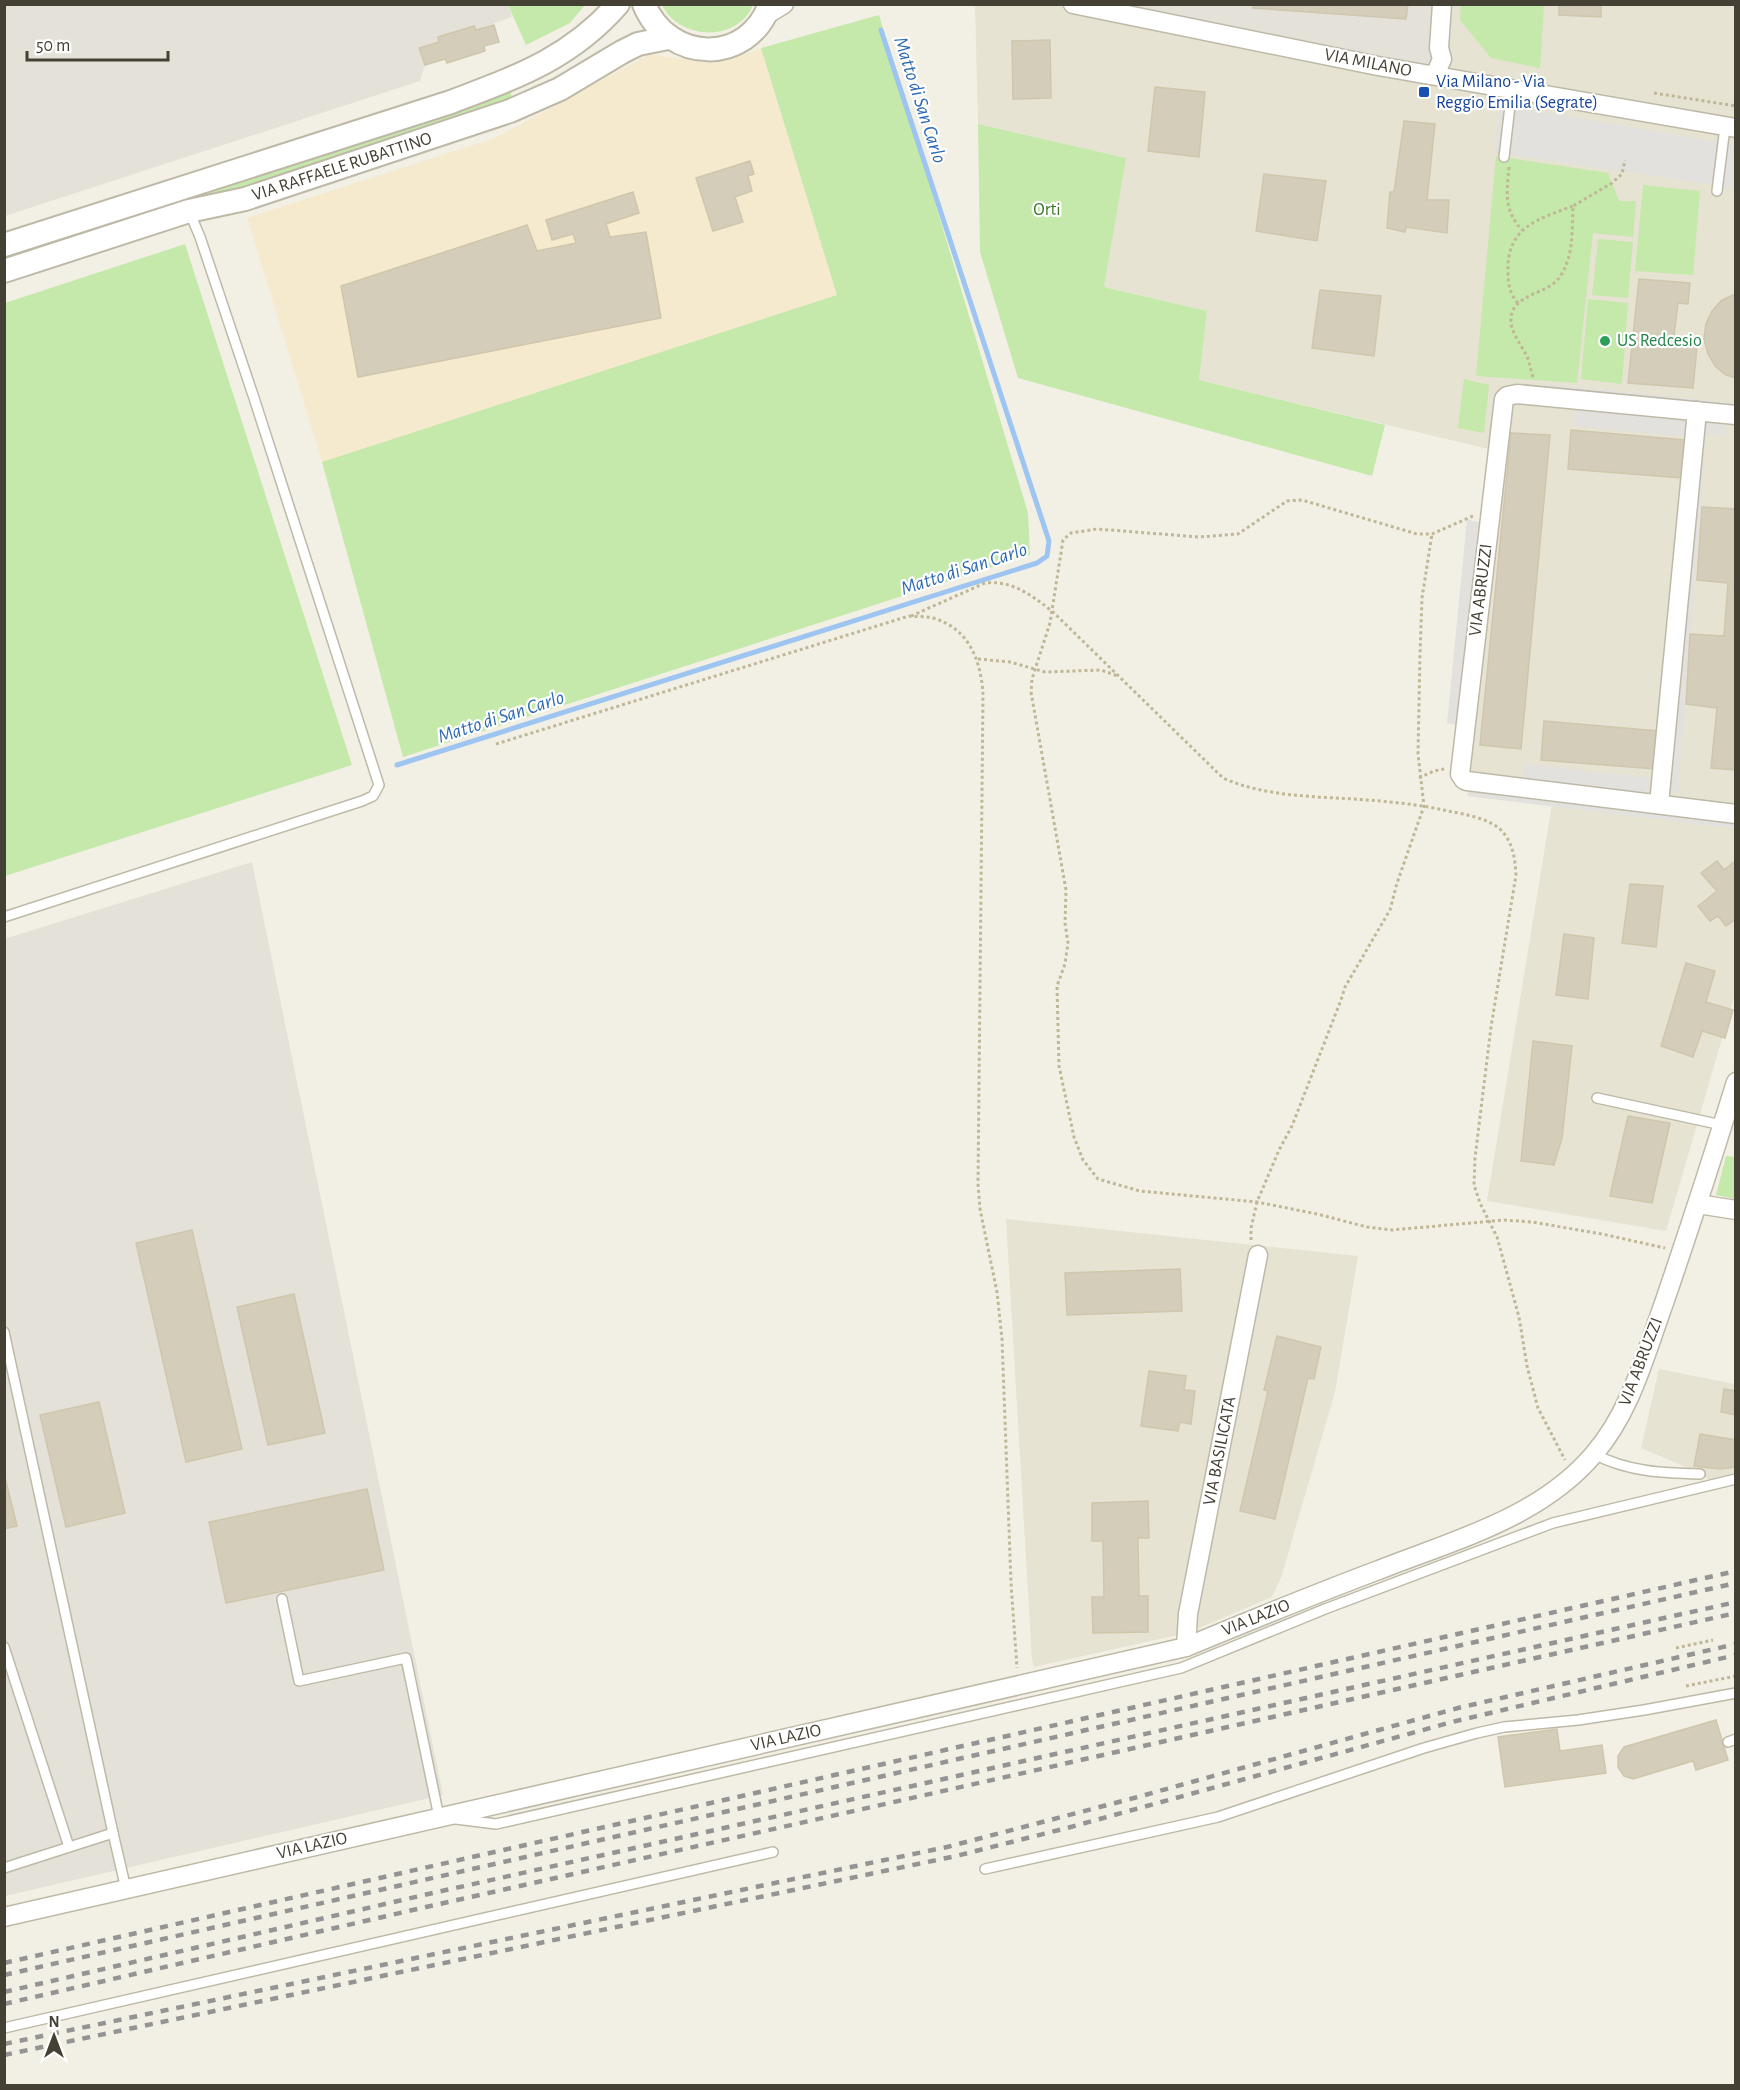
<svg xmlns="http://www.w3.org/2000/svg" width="1740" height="2090" viewBox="0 0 1740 2090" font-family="'Alegreya Sans',sans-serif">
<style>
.residential{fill:#e6e3d2}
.commercial{fill:#f5eace}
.industrial{fill:#e4e1d9}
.green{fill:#c5e8ab}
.parking{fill:#e3e1dd}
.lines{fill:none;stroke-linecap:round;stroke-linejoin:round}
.stream{stroke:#9ec5f1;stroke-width:5}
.building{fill:#d4cdb9;stroke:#cfc6ac;stroke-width:1.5}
.service-casing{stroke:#beb9a7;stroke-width:12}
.minor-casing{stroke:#beb9a7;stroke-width:21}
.tertiary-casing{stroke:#beb9a7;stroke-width:26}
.path{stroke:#c0b797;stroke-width:3;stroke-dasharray:3 3;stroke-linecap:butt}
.service{stroke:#fff;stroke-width:9}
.minor{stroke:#fff;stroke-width:18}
.tertiary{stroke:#fff;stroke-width:22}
.rail{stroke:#949494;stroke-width:4.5;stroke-dasharray:8 8;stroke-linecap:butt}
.transit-dot{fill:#1a4fb4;stroke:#fff;stroke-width:2}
.leisure-dot{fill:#2e9e5b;stroke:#fff;stroke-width:2}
.labels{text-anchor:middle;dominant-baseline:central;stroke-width:4.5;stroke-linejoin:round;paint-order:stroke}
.street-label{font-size:18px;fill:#454034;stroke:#fff}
.transit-label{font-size:18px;fill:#164399;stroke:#fff;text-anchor:start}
.park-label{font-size:18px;fill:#3b7726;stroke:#fff}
.leisure-label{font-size:18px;fill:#27864d;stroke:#fff;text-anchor:start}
.water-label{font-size:20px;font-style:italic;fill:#2c69b2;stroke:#fff}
</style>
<rect width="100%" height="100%" fill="#f2f0e4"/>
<g class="residential">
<polygon points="975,5 1735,5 1735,994 1666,1231 1487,1201 1554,792 1467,781 1497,451 1199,380 1207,311 1104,287 1125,158 978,124"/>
<polygon points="1006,1219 1358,1256 1335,1392 1281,1578 1272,1597 1187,1633 1034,1667 1032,1660"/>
<polygon points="1659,1369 1735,1384 1735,1473 1710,1480 1681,1465 1641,1448"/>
</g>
<polygon class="commercial" points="761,48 838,295 322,462 247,218 495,138 650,54 707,63 733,59"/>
<g class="industrial">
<polygon points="508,4 512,17 476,30 474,26 438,37 439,42 420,48 425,65 420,81 5,216 4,5"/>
<polygon points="1073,5 1441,5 1435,75"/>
<polygon points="252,862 443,1795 5,1896 4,939"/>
</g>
<g class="green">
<polygon points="508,5 508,4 585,5 570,23 526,45"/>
<path d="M 662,5 L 753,5 C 737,43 679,40 662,5 Z"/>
<polygon points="1461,5 1544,5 1540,68 1491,58 1460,20"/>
<polygon points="879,15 1028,513 1030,555 403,757 322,462 837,295 761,48"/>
<polygon points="510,91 513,100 5,263 4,253"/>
<polygon points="978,124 1126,158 1104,287 1207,311 1199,380 1385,425 1372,476 1018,378 980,252"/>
<polygon points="1496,156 1608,173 1619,201 1636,201 1633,237 1593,233 1577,383 1476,376"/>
<polygon points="1643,185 1700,191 1693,275 1635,271"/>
<polygon points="1598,239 1633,242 1628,298 1592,295"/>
<polygon points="185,244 352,765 5,876 5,303"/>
<polygon points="1588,299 1628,303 1622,384 1581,379"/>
<polygon points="1464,379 1489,385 1484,433 1458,428"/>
<polygon points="1726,1156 1735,1157 1735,1199 1716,1195"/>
</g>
<g class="parking">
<polygon points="1500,105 1735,145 1735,188 1494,152"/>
<polygon points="1546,384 1735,403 1735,412 1544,393"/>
<polygon points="1575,409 1687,420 1686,437 1574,426"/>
<polygon points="1699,419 1726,421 1725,436 1698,434"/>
<polygon points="1695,458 1705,459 1678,793 1663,791"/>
<polygon points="1467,519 1484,524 1463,726 1447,723"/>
<polygon points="1524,764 1650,778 1648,793 1523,779"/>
<polygon points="1470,784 1735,817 1735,829 1467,796"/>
</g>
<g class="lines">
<polyline class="stream" points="397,765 1037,563 1047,556 1049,541 881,30"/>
</g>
<g class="building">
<polygon points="1253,4 1408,4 1406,19 1253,8"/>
<polygon points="1559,4 1601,4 1601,17 1559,15"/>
<polygon points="494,25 499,42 484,46 485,51 447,63 445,59 425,65 419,48 439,42 438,37 474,26 476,30"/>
<polygon points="1050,40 1051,98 1013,99 1012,41"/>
<polygon points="1155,87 1205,92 1199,157 1148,151"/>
<polygon points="1404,121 1435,124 1427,200 1449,200 1447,233 1406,227 1405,232 1387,228 1390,192 1394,192"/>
<polygon points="750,161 754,174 748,176 752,191 735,197 743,222 713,231 696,178"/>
<polygon points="1264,174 1326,181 1317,241 1256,231"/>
<polygon points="633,192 639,213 606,224 610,237 646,232 661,318 358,377 341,286 527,225 537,251 576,243 573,234 552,240 546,220"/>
<polygon points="1639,279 1690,283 1688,304 1678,303 1673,344 1697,347 1693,388 1628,383"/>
<polygon points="1320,290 1381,296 1374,356 1312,348"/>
<polygon points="1736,294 1736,378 1726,375 1715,366 1708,354 1704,339 1706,324 1712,311 1722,300"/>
<polygon points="1571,430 1685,440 1682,478 1568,469"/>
<polygon points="1511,433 1550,435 1521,749 1480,745"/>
<polygon points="1702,507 1736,509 1736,770 1711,768 1717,708 1686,704 1690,634 1724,636 1728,583 1697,580"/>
<polygon points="1544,721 1658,731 1655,769 1541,760"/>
<polygon points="1717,861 1724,870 1734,862 1736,864 1736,919 1726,926 1718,916 1710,921 1698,906 1717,891 1701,873"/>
<polygon points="1630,884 1663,886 1656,947 1622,943"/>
<polygon points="1564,934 1594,938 1588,999 1556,995"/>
<polygon points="1686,963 1715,971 1706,1002 1733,1010 1725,1038 1702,1031 1693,1057 1661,1046"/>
<polygon points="1533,1041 1572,1046 1562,1138 1554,1165 1521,1161"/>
<polygon points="1628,1116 1670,1123 1652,1203 1610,1196"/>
<polygon points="192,1230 242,1449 186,1462 136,1243"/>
<polygon points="1180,1269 1182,1311 1067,1315 1065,1273"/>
<polygon points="294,1294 325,1433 268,1445 237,1307"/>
<polygon points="1277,1336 1321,1347 1314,1379 1308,1378 1275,1519 1240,1511 1268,1391 1264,1390"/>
<polygon points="1149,1371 1186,1376 1184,1390 1195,1391 1191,1424 1180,1422 1178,1431 1141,1426"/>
<polygon points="1724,1389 1736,1391 1736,1415 1721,1412"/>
<polygon points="99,1402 125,1513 66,1527 40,1415"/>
<polygon points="1700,1434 1736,1440 1736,1467 1720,1469 1694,1466"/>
<polygon points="4,1473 17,1526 4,1529"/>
<polygon points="367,1489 384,1570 226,1603 209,1522"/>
<polygon points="1148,1501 1149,1538 1138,1538 1139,1596 1148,1596 1148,1632 1093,1633 1092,1597 1104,1597 1103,1541 1092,1541 1092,1503"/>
<polygon points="1716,1720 1728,1760 1696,1770 1693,1761 1633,1779 1624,1776 1618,1767 1618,1756 1624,1747"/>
<polygon points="1557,1729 1560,1751 1602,1745 1606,1773 1505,1787 1498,1737"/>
</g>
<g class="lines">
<defs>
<g id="service">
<polyline points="1504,157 1512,89"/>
<polyline points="1717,191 1725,127"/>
<polyline points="4,917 362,801 373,796 379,785 254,398 200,237 189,211"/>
<polyline points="1597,1098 1722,1125"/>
<polyline points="4,1332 113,1833 4,1868"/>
<path d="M 1594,1454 C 1628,1472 1663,1473 1700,1474"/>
<polyline points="282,1599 299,1681 406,1658 439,1817 443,1817"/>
<polyline points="4,1647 69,1847"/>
<polyline points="1728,1742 1736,1739"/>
<polyline points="456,1819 496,1824 1181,1668 1325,1609 1553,1523 1736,1479"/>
<polyline points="113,1833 126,1889"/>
<polyline points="985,1869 1218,1817 1424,1748 1477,1733 1504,1727 1578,1720 1644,1710 1736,1693"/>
<polyline points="4,2028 773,1852"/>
</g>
<g id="minor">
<polyline points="1073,4 1378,66 1736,128"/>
<polyline points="766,15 784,4"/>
<polyline points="1435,75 1442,59 1439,48 1442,4"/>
<polyline points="1736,415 1517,394 1507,396 1504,399 1460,774 1464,780 1467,781 1736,814"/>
<polyline points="1659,804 1697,411"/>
<polyline points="1698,1204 1736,1210"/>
<polyline points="1186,1647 1188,1614 1258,1255"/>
<path d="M 4,1917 L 1186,1647 C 1249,1621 1312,1595 1376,1571 C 1451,1541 1539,1519 1594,1454 C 1631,1411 1645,1355 1664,1303 C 1689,1230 1713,1156 1736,1082"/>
</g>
<g id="tertiary">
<path d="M 644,4 C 668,63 748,66 770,4"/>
<path d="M 4,245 L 451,102 C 516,77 570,59 618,4"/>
<polyline points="4,271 189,211 245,199 510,111 560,89 622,52 638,44 668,38"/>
</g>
</defs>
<use href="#service" class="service-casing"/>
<use href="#minor" class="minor-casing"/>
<use href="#tertiary" class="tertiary-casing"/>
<g class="path">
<polyline points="1654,93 1736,106"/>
<path d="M 1509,167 C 1507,193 1503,209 1522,230"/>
<path d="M 1518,303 C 1510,295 1508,284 1508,273 C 1506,227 1538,219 1573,206"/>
<path d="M 1533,377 C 1531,371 1530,365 1528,359 C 1523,346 1509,332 1511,317 C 1514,294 1547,294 1559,278 C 1574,258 1572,229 1573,206 L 1612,183 L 1622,174 L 1625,160"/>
<polyline points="1473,516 1432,534 1417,534 1302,500 1287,501 1238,534 1199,537 1097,529 1071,533 1063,540 1050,623 1032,679 1031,692 1066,890 1065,923 1068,943 1065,964 1057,986 1059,1066 1074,1137 1083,1160 1098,1179 1140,1191 1257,1202 1317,1214 1367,1227 1392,1230 1504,1220 1532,1222 1602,1234 1665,1248"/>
<path d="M 911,616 L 985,583 C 1012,580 1031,595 1052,611 L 1223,778 C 1268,798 1318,796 1367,800 C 1394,802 1422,805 1448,811 C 1464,814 1487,818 1500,829 C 1513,842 1515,858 1516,875 L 1491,1027 L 1475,1158 L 1474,1185 L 1480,1203 L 1497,1237 L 1519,1317 L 1527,1366 L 1538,1408 L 1565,1460"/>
<polyline points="978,659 1010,662 1045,672 1101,670 1118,676"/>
<path d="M 496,744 L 909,616 C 917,617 926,616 933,618 C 969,628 981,661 983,694 L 978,1184 L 980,1209 L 997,1292 L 1002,1339 L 1011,1583 L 1017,1668"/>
<polyline points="1419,778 1434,771 1444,769"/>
<polyline points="1251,1240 1251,1228 1257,1202 1279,1150 1292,1126 1341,1000 1345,987 1390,910 1397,883 1424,806 1418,754 1420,654 1422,598 1432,534"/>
<polyline points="1676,1648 1713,1640"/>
<polyline points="1686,1686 1736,1676"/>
</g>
<use href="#service" class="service"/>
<use href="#minor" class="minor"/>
<use href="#tertiary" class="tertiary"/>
<g class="rail">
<polyline points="4,1963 1736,1571"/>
<polyline points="4,1975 1736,1583"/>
<polyline points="4,1992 424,1895 1736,1602"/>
<polyline points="4,2004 426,1907 1736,1613"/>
<polyline points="4,2044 947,1847 1134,1798 1458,1708 1736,1644"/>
<polyline points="4,2055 956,1856 1067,1828 1452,1722 1736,1655"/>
</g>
</g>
<rect class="transit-dot" x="1418" y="86" width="12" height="12" rx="3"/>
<circle class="leisure-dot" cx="1605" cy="341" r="6"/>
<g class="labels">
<g class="street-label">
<text transform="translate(1368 63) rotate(11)">VIA MILANO</text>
<text transform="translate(342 167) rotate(-18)">VIA RAFFAELE RUBATTINO</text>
<text transform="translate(1481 590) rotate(-83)">VIA ABRUZZI</text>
<text transform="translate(1641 1362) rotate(-69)">VIA ABRUZZI</text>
<text transform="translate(1220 1451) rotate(-79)">VIA BASILICATA</text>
<text transform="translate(1256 1618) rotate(-22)">VIA LAZIO</text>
<text transform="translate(786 1738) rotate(-13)">VIA LAZIO</text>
<text transform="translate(312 1846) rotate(-13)">VIA LAZIO</text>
</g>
<g class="transit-label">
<text x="1436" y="82">Via Milano - Via<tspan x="1436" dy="21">Reggio Emilia (Segrate)</tspan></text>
</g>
<g class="park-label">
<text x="1047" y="210">Orti</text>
</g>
<g class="leisure-label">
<text x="1617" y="341">US Redcesio</text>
</g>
<g class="water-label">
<text transform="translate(920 100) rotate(72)">Matto di San Carlo</text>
<text transform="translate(964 569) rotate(-18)">Matto di San Carlo</text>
<text transform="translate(501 717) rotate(-18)">Matto di San Carlo</text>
</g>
</g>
<rect width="1740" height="2090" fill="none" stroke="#454034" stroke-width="12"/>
<g transform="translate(54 2036)" stroke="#ffffff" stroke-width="4.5" paint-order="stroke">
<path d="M0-4.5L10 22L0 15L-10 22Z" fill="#454034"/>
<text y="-9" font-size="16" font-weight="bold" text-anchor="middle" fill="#454034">N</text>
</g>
<path d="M27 51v9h141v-9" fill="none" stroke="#454034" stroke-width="3"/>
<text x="36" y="51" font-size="18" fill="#454034" stroke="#ffffff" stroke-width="4.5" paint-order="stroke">50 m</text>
</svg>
